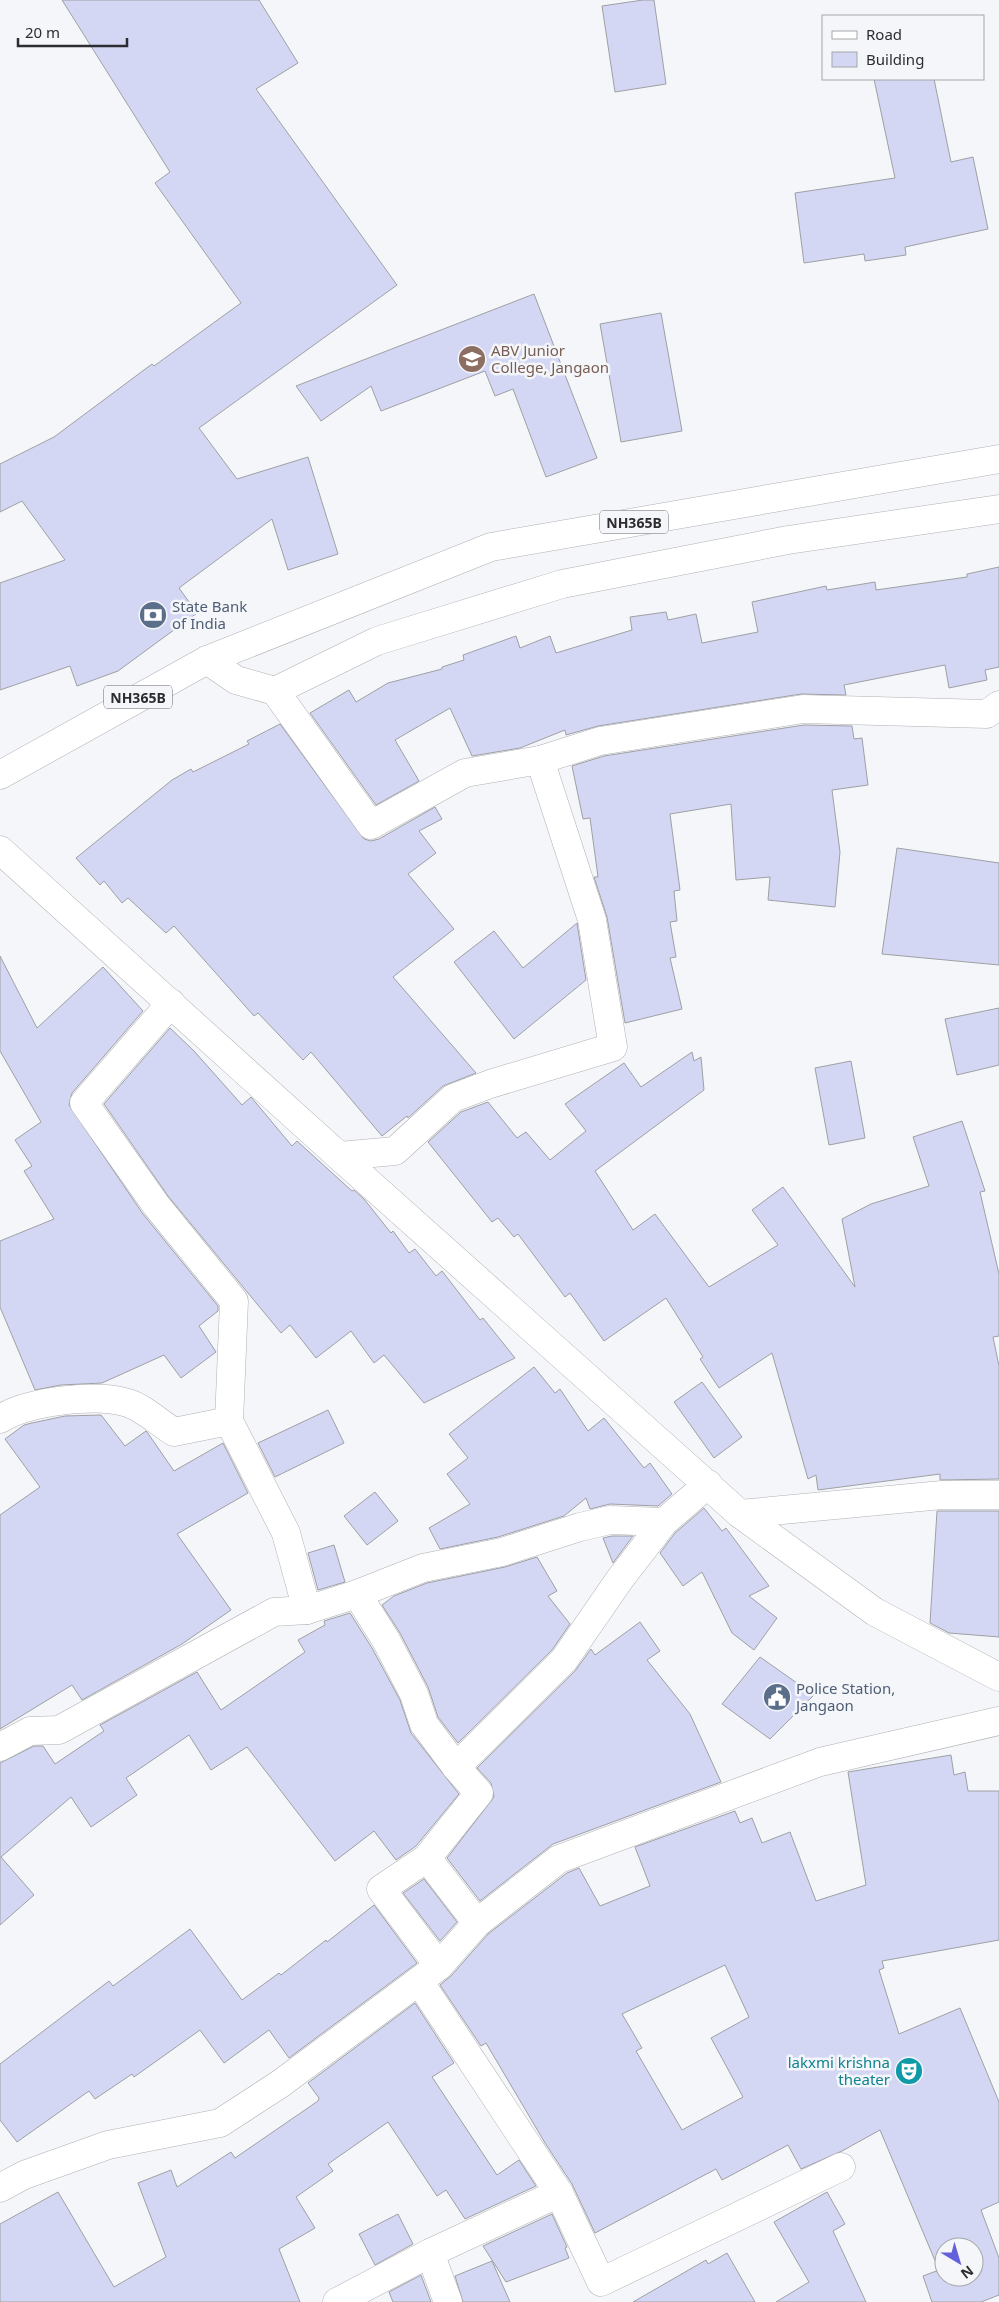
<svg xmlns="http://www.w3.org/2000/svg" width="999" height="2302" viewBox="0 0 999 2302" font-family="'Noto Sans',sans-serif">
<style>
.building{fill:#d3d7f4;stroke:#9fa0a4;fill-rule:evenodd}
.lines{fill:none;stroke-linecap:round;stroke-linejoin:round}
.minor-casing{stroke:#b1b1b5;stroke-width:29}
.tertiary-casing{stroke:#b1b1b5;stroke-width:29}
.trunk-casing{stroke:#b1b1b5;stroke-width:29}
.minor{stroke:#fff;stroke-width:28}
.tertiary{stroke:#fff;stroke-width:28}
.trunk{stroke:#fff;stroke-width:28}
.labels{text-anchor:middle;dominant-baseline:central;stroke-width:5;stroke-linejoin:round;paint-order:stroke}
.shield{fill:#f5f6fa;stroke:#69696c;stroke-width:1}
.shield-label{font-size:14px;font-weight:bold;fill:#2d2d2f}
.education-label{font-size:15px;fill:#785e54;stroke:#f5f6fa;text-anchor:start}
.service-label{font-size:15px;fill:#4e5e75;stroke:#f5f6fa;text-anchor:start}
.culture-label{font-size:15px;fill:#0d838f;stroke:#f5f6fa;text-anchor:end}
</style>
<rect width="100%" height="100%" fill="#f5f6fa"/>
<g class="building">
<polygon points="62,0 259,0 298,63 256,89 397,285 199,428 237,479 308,457 338,554 288,570 272,519 179,588 197,613 118,671 77,686 70,666 0,690 0,583 65,560 22,501 0,512 0,464 54,437 152,364 154,366 241,303 155,183 170,172"/>
<polygon points="643,0 654,0 666,84 615,92 602,6"/>
<polygon points="874,79 934,79 951,162 973,157 988,229 905,247 906,255 865,261 864,254 804,263 795,193 895,178"/>
<polygon points="534,294 597,458 546,477 513,389 495,396 485,371 381,411 371,386 321,421 296,386"/>
<polygon points="661,313 682,431 621,442 600,324"/>
<polygon points="999,567 999,667 985,670 987,680 949,688 945,665 844,685 846,695 801,694 598,726 566,735 565,730 520,748 472,756 450,708 395,740 419,781 376,805 310,713 349,690 356,702 388,683 442,669 442,667 464,660 463,655 516,636 520,648 550,636 556,653 632,630 630,617 666,612 668,620 696,614 702,643 758,632 752,602 826,586 827,590 875,582 876,590 967,577 967,574"/>
<polygon points="280,724 364,839 371,841 379,839 435,807 442,819 419,831 436,853 408,874 454,929 393,977 476,1073 443,1086 408,1118 407,1116 382,1136 311,1052 303,1060 258,1013 254,1016 174,926 166,933 128,898 122,903 104,881 100,885 76,858 172,780 191,769 193,772 249,744 247,741"/>
<polygon points="804,725 852,726 854,739 862,738 868,785 832,790 840,852 835,907 768,900 770,877 736,880 731,804 670,814 680,890 674,891 677,921 670,922 676,957 670,958 682,1009 625,1023 607,917 594,877 598,877 590,818 583,819 572,766 604,756"/>
<polygon points="897,848 999,863 999,965 882,954"/>
<polygon points="577,923 586,980 514,1039 454,962 494,931 523,968"/>
<polygon points="0,956 37,1028 103,967 143,1011 72,1093 69,1105 143,1214 218,1306 218,1311 199,1326 216,1352 181,1378 164,1355 102,1383 61,1385 35,1390 0,1307 0,1241 54,1219 24,1171 32,1166 15,1140 41,1122 0,1051"/>
<polygon points="999,1008 999,1065 957,1075 945,1019"/>
<polygon points="170,1028 194,1051 242,1105 251,1097 292,1146 297,1141 352,1191 354,1190 364,1199 391,1233 393,1231 409,1253 415,1249 436,1276 442,1271 480,1320 483,1318 515,1358 424,1403 384,1355 374,1363 351,1331 316,1358 290,1325 281,1333 168,1196 104,1104"/>
<polygon points="692,1052 694,1061 701,1057 704,1090 595,1171 633,1230 655,1214 709,1287 778,1245 752,1210 783,1187 855,1287 842,1219 871,1204 929,1186 913,1137 962,1121 985,1191 980,1192 999,1274 999,1336 993,1337 999,1366 999,1479 940,1480 940,1474 818,1490 816,1475 808,1479 772,1353 719,1388 700,1359 703,1357 666,1298 604,1341 570,1293 565,1297 518,1234 514,1237 498,1218 492,1222 428,1142 461,1112 488,1102 517,1138 526,1132 550,1160 586,1131 565,1104 624,1063 641,1087"/>
<polygon points="851,1061 865,1138 829,1145 815,1068"/>
<polygon points="534,1367 555,1393 560,1389 588,1431 604,1418 644,1468 650,1463 672,1494 658,1506 610,1504 590,1509 586,1498 564,1516 498,1537 440,1549 429,1528 470,1504 447,1474 468,1458 449,1434"/>
<polygon points="702,1382 742,1437 714,1458 674,1402"/>
<polygon points="328,1410 344,1443 275,1477 258,1443"/>
<polygon points="101,1415 125,1446 146,1431 147,1432 174,1471 223,1443 248,1493 177,1534 231,1610 182,1644 82,1700 72,1685 0,1729 0,1515 40,1487 5,1439 24,1425 32,1423 65,1416"/>
<polygon points="375,1492 398,1521 367,1545 344,1516"/>
<polygon points="704,1508 722,1531 726,1528 769,1586 749,1596 777,1618 754,1650 732,1633 702,1572 683,1586 660,1553 675,1533"/>
<polygon points="937,1511 999,1511 999,1637 949,1633 930,1623"/>
<polygon points="612,1536 633,1536 613,1563 603,1538"/>
<polygon points="334,1545 345,1582 318,1590 308,1553"/>
<polygon points="537,1557 557,1591 548,1596 570,1624 552,1650 458,1743 438,1717 428,1687 400,1633 382,1605 394,1596 427,1583 505,1567"/>
<polygon points="350,1613 372,1648 400,1700 411,1733 459,1794 416,1846 396,1860 374,1831 335,1861 247,1747 211,1770 189,1735 126,1778 137,1795 91,1827 71,1797 1,1857 34,1895 0,1925 0,1763 34,1746 43,1746 55,1764 104,1731 100,1725 197,1672 221,1710 305,1652 298,1640 325,1625 324,1621"/>
<polygon points="640,1622 660,1651 647,1660 690,1714 721,1782 553,1844 480,1901 447,1858 494,1797 491,1783 477,1768 575,1671 591,1649 595,1655"/>
<polygon points="760,1657 814,1695 770,1739 722,1704"/>
<path d="M 951,1755 L 954,1775 L 965,1772 L 968,1791 L 999,1791 L 999,1940 L 882,1961 L 884,1968 L 879,1970 L 899,2034 L 960,2008 L 999,2102 L 999,2202 L 981,2210 L 999,2258 L 999,2295 L 981,2302 L 932,2302 L 923,2276 L 939,2270 L 880,2130 L 842,2151 L 801,2169 L 788,2145 L 722,2180 L 716,2169 L 595,2233 L 572,2184 L 545,2143 L 486,2043 L 481,2046 L 440,1985 L 451,1976 L 488,1934 L 567,1873 L 579,1868 L 600,1906 L 650,1886 L 635,1847 L 735,1811 L 740,1823 L 752,1818 L 762,1843 L 790,1832 L 816,1901 L 866,1885 L 848,1772 ZM 725,1965 L 749,2017 L 711,2038 L 743,2097 L 682,2130 L 636,2051 L 642,2048 L 622,2014 ZM 944,2247 L 974,2247 L 974,2277 L 944,2277 Z"/>
<polygon points="424,1879 457,1922 440,1941 403,1893"/>
<polygon points="374,1905 417,1963 289,2058 269,2030 224,2063 200,2030 134,2077 132,2074 95,2099 89,2091 17,2142 0,2120 0,2064 109,1981 113,1986 190,1929 242,2000 279,1973 281,1975 326,1940 327,1942"/>
<polygon points="415,2003 454,2063 432,2077 497,2175 519,2160 536,2186 465,2219 446,2190 437,2196 388,2122 328,2164 333,2171 296,2197 315,2228 279,2249 300,2302 0,2302 0,2224 58,2192 114,2287 166,2257 138,2183 171,2170 177,2187 231,2152 235,2158 318,2101 319,2098 308,2083"/>
<polygon points="827,2192 845,2224 833,2231 866,2302 776,2302 809,2282 774,2222"/>
<polygon points="398,2214 413,2244 375,2265 359,2234"/>
<polygon points="552,2214 567,2247 565,2248 569,2258 506,2282 483,2246"/>
<polygon points="727,2253 755,2302 633,2302 706,2260 708,2264"/>
<polygon points="492,2261 510,2302 463,2302 455,2276"/>
<polygon points="421,2275 431,2302 393,2302 389,2292"/>
</g>
<g class="lines">
<defs>
<g id="minor">
<polyline points="275,691 371,825 465,773 540,760 600,741 803,709 987,714 999,705"/>
<polyline points="0,850 339,1156 740,1514 875,1612 999,1677"/>
<polyline points="171,1003 84,1103 156,1205 234,1301 229,1421"/>
<polyline points="339,1156 395,1151 453,1098 490,1084 613,1047 592,920 540,760"/>
<path d="M 0,1419 C 28,1401 97,1393 128,1403 C 142,1407 161,1424 174,1432 L 229,1421 L 286,1533 L 307,1610"/>
<polyline points="740,1514 942,1495 999,1495"/>
<polyline points="357,1594 386,1640 414,1694 424,1724 456,1767 479,1793 427,1858 381,1889 439,1966"/>
<polyline points="0,1747 30,1731 59,1730 274,1612 307,1610 357,1594 423,1568 502,1552 580,1527 610,1520 664,1522"/>
<polyline points="456,1767 564,1660 620,1579 664,1522 708,1484"/>
<polyline points="427,1858 477,1923"/>
<polyline points="419,1981 559,2193 601,2282 841,2167"/>
<polyline points="0,2188 24,2175 108,2145 220,2123 280,2084 439,1966 477,1923 559,1859 820,1762 999,1721"/>
<polyline points="430,2253 448,2302"/>
<polyline points="337,2302 430,2253 559,2193"/>
</g>
<polyline id="tertiary" points="207,660 236,680 275,691 377,641 562,584 788,540 999,509"/>
<polyline id="trunk" points="0,775 207,660 491,547 999,459"/>
</defs>
<use href="#minor" class="minor-casing"/>
<use href="#tertiary" class="tertiary-casing"/>
<use href="#trunk" class="trunk-casing"/>
<use href="#minor" class="minor"/>
<use href="#tertiary" class="tertiary"/>
<use href="#trunk" class="trunk"/>
</g>
<defs>
<symbol id="university-disc" viewBox="-11 -11 22 22"><circle r="9.5" fill="#8d6e63" stroke="#f5f6fa"/><path d="M0-5L7-2L0 1L-7-2ZM-4 1L0 2.5L4 1V4Q0 6-4 4Z" fill="#fff"/></symbol>
<symbol id="bank-disc" viewBox="-11 -11 22 22"><circle r="9.5" fill="#5c6f8a" stroke="#f5f6fa"/><path d="M-6-4H6V4H-6ZM0-2.3a2.3 2.3 0 1 0 0 4.6a2.3 2.3 0 1 0 0-4.6Z" fill="#fff"/></symbol>
<symbol id="civic-disc" viewBox="-11 -11 22 22"><circle r="9.5" fill="#5c6f8a" stroke="#f5f6fa"/><path d="M-.6-6.5H3V-4.5H.6V-3L4-1V1h2V6H-6V1h2V-1L-.6-3ZM-1.2 2.5V6h2.4V2.5Z" fill="#fff"/></symbol>
<symbol id="theatre-disc" viewBox="-11 -11 22 22"><circle r="9.5" fill="#0f9aa8" stroke="#f5f6fa"/><path d="M-5-5.5Q0-4 5-5.5V0Q5 5 0 6Q-5 5-5 0ZM-3.3-2.5H-1v1.5H-3.3ZM1-2.5H3.3v1.5H1ZM-2.8 1Q0 5.5 2.8 1Z" fill="#fff"/></symbol>
</defs>
<g fill-rule="evenodd">
<use href="#university-disc" x="456" y="343" width="32" height="32"/>
<use href="#bank-disc" x="137" y="599" width="32" height="32"/>
<use href="#civic-disc" x="761" y="1681" width="32" height="32"/>
<use href="#theatre-disc" x="893" y="2055" width="32" height="32"/>
</g>
<g class="labels">
<g class="shield">
<rect x="600" y="510.5" width="68" height="23" rx="4"/>
<rect x="104" y="685.5" width="68" height="23" rx="4"/>
</g>
<g class="shield-label">
<text x="634" y="522">NH365B</text>
<text x="138" y="697">NH365B</text>
</g>
<g class="education-label">
<text x="491" y="350">ABV Junior<tspan x="491" dy="17">College, Jangaon</tspan></text>
</g>
<g class="service-label">
<text x="172" y="606">State Bank<tspan x="172" dy="17">of India</tspan></text>
<text x="796" y="1688">Police Station,<tspan x="796" dy="17">Jangaon</tspan></text>
</g>
<g class="culture-label">
<text x="890" y="2062">lakxmi krishna<tspan x="890" dy="17">theater</tspan></text>
</g>
</g>
<rect x="822" y="15" width="162" height="65" fill="#f5f6fa" stroke="#a5a6a9"/>
<rect x="832" y="31" width="25" height="8" fill="#ffffff" stroke="#a5a6a9"/>
<text x="866" y="40" font-size="15" fill="#2d2d2f">Road</text>
<rect x="832" y="52" width="25" height="15" fill="#d3d7f4" stroke="#a5a6a9"/>
<text x="866" y="65" font-size="15" fill="#2d2d2f">Building</text>
<g transform="translate(959 2262) rotate(142)"><circle r="24" fill="#f5f6fa" stroke="#a5a6a9"/>
<path d="M0-4L9 19L0 12L-9 19Z" fill="#6361da"/>
<text y="-8" font-size="14" font-weight="bold" text-anchor="middle" fill="#2d2d2f">N</text>
</g>
<path d="M18 38v8h109v-8" fill="none" stroke="#2d2d2f" stroke-width="2.5"/>
<text x="25" y="38" font-size="15" fill="#2d2d2f" stroke="#f5f6fa" stroke-width="4" paint-order="stroke">20 m</text>
</svg>
